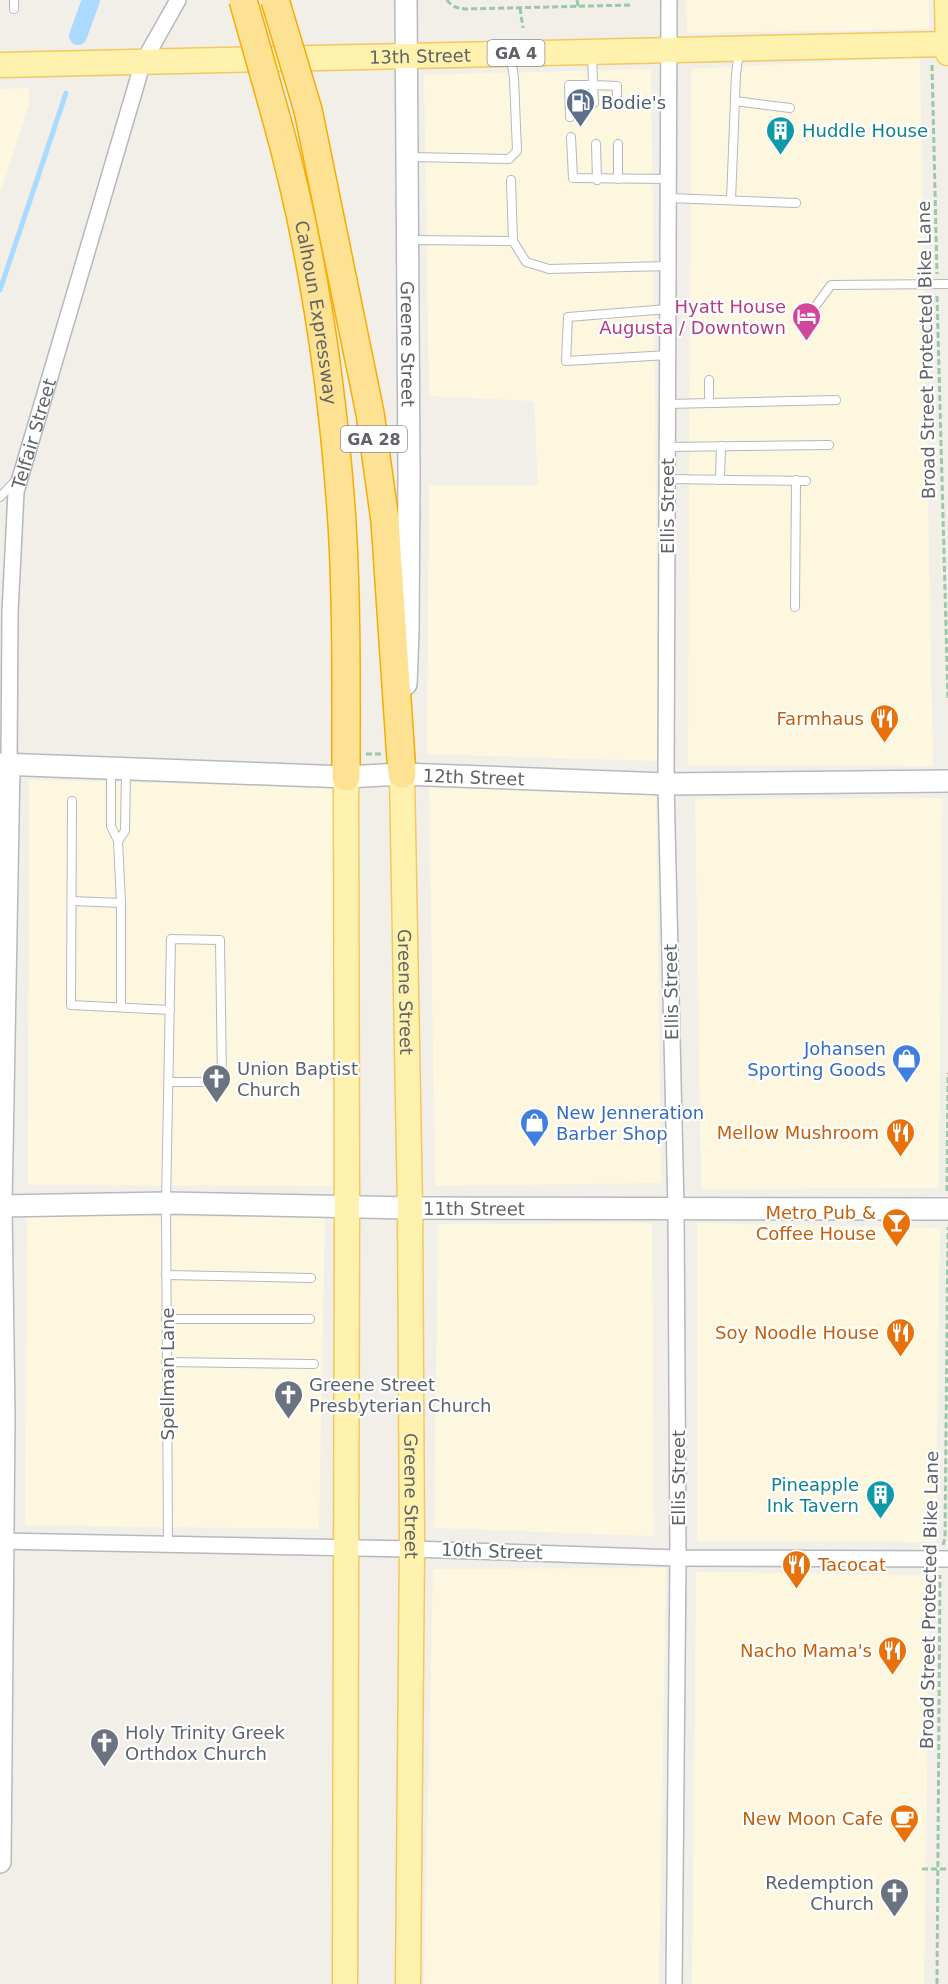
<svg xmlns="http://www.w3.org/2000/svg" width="948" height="1984" viewBox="0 0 948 1984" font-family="'DejaVu Sans',sans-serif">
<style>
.commercial{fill:#fef7e0}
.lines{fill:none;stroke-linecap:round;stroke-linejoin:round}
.stream{stroke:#aadaff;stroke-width:5}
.canal{stroke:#aadaff;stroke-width:18}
.lane-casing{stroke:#b5b8bc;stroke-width:10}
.street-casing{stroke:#b5b8bc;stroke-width:18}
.secondary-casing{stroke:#b6babf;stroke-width:24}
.primary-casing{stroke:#f2c960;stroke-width:27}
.highway-casing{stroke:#f9ab00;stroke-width:30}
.path{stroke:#9cc7a9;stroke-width:3;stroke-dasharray:6 3;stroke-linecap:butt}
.lane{stroke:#fff;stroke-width:8}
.street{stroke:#fff;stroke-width:15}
.secondary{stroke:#fff;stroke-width:21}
.primary{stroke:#fff2af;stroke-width:24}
.highway{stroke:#fde293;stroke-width:27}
.highway-bridge-casing{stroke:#f9ab00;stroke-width:30;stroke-linecap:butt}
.highway-bridge{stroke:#fde293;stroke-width:27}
.labels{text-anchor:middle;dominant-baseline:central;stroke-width:4.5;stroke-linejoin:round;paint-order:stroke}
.shield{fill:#fff;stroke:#8f9295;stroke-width:1.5}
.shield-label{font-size:16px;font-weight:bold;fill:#5f6368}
.street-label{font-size:18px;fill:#5f6368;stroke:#fff}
.service-label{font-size:18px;fill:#4e5e75;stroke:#fff;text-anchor:start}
.culture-label{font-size:18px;fill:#0d838f;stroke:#fff;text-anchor:start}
.hotel-label{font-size:18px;fill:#b23c85;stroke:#fff;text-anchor:end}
.food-label{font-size:18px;fill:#c56008;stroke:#fff;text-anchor:end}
.shop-label{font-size:18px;fill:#366cbe;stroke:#fff;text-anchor:end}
.worship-label{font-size:18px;fill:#5b616d;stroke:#fff;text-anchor:start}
</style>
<rect width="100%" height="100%" fill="#f1efe8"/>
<g class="commercial">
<polygon points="686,0 929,0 929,29 687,33"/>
<polygon points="920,57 933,766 688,765 691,69"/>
<polygon points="651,69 659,761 427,754 429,486 538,485 534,401 429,396 424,75"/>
<polygon points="29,88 29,104 0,194 0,89"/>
<polygon points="29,780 333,787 333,1186 28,1185"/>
<polygon points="429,787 656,793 661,1183 435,1186"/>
<polygon points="942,798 939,1188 701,1189 695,799"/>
<polygon points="27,1215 325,1218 319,1529 25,1525"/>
<polygon points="652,1223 654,1536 434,1528 438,1224"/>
<polygon points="697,1223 940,1228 936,1542 697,1541"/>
<polygon points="666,1568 659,1984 424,1984 433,1569"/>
<polygon points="696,1572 930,1575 924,1984 692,1984"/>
</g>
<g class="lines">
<polyline class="stream" points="0,290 66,93"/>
<polyline class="canal" points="78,36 91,0"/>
<defs>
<g id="lane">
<polyline points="14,0 14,9"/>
<polyline points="592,54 593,85 617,86 617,103"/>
<polyline points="735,101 790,108"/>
<polyline points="570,117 569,85 593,85 594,103"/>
<polyline points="571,137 573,178 669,179"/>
<polyline points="596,144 597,180"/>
<polyline points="618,144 618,179"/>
<polyline points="410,157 509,159 517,151 514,78 511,58"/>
<polyline points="511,180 513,241"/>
<polyline points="669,198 796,203"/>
<polyline points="731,200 736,74 739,52"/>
<polyline points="409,240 513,241 526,262 549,269 668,266"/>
<polyline points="817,304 831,285 948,284"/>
<polyline points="668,355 566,361 568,317 668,309"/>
<polyline points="709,380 709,402"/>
<polyline points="668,404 836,400"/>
<polyline points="668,447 829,445"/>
<polyline points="668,479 806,481"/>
<polyline points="720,480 721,446"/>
<polyline points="0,497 17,479"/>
<polyline points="795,607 796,480"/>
<polyline points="111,770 111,826 118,841 121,903 121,1007"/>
<polyline points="72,801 71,1005 170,1010"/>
<polyline points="118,841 125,831 126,770"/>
<polyline points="72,901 121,903"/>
<polyline points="166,1275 311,1278"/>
<polyline points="166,1319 310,1319"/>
<polyline points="166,1362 314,1364"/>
<polyline points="168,1544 166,1203 171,939 220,940 222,1082 169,1082"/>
</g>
<g id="street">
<polyline points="669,0 666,784 676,1208 678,1558 674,1984"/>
<path id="s1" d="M 9,764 L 10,613 L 16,492 L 143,62 L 178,0"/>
<polyline points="0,1541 412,1549 678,1558 948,1559"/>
</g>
<g id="secondary">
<path id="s2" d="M 406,0 L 409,473 L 408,631 L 406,684"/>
<path id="s3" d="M 0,764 L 346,777 L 402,774 L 666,784 L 948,781"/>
<path id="s4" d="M 0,1206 L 166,1203 L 410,1208 L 948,1209"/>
<polyline points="0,1862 4,1416 1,1206 9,764"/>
</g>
<g id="primary">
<polyline points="947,0 948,53"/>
<path id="s5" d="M 0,65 L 948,44"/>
<path id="s6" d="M 402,774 L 410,1208 L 412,1549 L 408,1984"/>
<polyline points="345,1984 347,1207 346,777"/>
</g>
<g id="highway">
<polyline points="308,110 370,413 385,521 402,774"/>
<path id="s7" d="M 276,117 C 313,249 333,386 342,523 C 347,607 346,693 346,777"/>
</g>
</defs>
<use href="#lane" class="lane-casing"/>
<use href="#street" class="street-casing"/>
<use href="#secondary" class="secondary-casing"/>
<use href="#primary" class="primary-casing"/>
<use href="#highway" class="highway-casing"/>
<g class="path">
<path d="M 447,0 C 452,7 457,8 465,9 L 632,5"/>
<polyline points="577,0 578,6"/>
<polyline points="520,8 523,28"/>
<polyline points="932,65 937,274"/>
<polyline points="937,296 948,700"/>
<polyline points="366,754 381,754"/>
<polyline points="947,1191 948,1073"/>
<polyline points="943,1545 945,1538 948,1227"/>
<polyline points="922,1869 948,1869"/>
<polyline points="937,1984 940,1575"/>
</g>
<use href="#lane" class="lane"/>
<use href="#street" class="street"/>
<use href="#secondary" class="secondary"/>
<use href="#primary" class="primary"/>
<use href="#highway" class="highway"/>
<defs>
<g id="highway-bridge">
<polyline points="243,0 276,117"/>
<polyline points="275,0 308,110"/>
</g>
</defs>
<use href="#highway-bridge" class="highway-bridge-casing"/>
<use href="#highway-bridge" class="highway-bridge"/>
</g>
<defs>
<symbol id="fuel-pin" viewBox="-11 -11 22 30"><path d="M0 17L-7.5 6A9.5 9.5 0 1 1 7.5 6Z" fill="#5c6f8a" stroke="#fff"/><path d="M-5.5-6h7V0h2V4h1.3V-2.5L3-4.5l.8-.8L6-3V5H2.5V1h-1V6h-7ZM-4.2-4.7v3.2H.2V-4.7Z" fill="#fff"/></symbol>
<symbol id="building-pin" viewBox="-11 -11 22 30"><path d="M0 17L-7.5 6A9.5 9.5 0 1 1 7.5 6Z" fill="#0f9aa8" stroke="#fff"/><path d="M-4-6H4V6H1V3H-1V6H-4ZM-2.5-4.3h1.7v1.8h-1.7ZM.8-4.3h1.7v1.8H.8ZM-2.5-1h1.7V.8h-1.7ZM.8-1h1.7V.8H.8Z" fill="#fff"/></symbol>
<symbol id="hotel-pin" viewBox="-11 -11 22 30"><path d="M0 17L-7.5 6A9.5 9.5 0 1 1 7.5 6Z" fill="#d1479c" stroke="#fff"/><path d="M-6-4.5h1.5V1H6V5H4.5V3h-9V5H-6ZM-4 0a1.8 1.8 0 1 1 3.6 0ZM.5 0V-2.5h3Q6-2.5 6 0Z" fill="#fff"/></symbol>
<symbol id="restaurant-pin" viewBox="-11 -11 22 30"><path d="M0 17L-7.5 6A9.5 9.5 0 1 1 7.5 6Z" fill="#e8710a" stroke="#fff"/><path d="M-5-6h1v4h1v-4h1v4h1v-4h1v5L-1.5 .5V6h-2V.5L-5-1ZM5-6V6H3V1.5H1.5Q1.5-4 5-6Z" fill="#fff"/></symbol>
<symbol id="shop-pin" viewBox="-11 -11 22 30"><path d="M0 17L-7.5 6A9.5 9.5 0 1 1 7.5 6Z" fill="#3f7fe0" stroke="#fff"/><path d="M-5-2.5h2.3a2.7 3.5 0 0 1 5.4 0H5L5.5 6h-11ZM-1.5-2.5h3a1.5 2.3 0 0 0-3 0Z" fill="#fff"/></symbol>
<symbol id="church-pin" viewBox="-11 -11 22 30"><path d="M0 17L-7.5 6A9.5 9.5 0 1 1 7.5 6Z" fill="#6b7280" stroke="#fff"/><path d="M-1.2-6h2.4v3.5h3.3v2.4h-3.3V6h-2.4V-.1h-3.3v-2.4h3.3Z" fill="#fff"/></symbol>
<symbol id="bar-pin" viewBox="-11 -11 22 30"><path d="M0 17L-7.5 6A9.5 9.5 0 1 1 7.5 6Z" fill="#e8710a" stroke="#fff"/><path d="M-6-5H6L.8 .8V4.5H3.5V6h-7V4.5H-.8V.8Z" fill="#fff"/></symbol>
<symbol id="cafe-pin" viewBox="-11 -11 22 30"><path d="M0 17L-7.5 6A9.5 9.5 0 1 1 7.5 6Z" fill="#e8710a" stroke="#fff"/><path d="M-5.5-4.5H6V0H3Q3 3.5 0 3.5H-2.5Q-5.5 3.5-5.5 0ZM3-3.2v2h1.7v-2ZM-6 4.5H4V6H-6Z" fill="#fff"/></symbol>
</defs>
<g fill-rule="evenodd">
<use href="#fuel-pin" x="564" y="86" width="33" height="45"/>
<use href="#building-pin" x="764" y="114" width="33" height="45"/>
<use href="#hotel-pin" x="790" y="300" width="33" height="45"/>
<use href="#restaurant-pin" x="868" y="702" width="33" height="45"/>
<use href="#shop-pin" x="890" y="1042" width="33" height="45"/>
<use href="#church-pin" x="200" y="1062" width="33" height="45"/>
<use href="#shop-pin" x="518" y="1106" width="33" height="45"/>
<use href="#restaurant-pin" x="884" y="1116" width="33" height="45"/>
<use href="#bar-pin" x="880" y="1206" width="33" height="45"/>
<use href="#restaurant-pin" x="884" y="1316" width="33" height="45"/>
<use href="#church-pin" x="272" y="1378" width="33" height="45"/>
<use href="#building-pin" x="864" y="1478" width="33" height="45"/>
<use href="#restaurant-pin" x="780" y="1548" width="33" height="45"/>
<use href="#restaurant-pin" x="876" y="1634" width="33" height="45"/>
<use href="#church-pin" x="88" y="1726" width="33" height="45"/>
<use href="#cafe-pin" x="888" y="1802" width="33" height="45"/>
<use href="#church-pin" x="878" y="1876" width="33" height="45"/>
</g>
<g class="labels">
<g class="shield">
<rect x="487.5" y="40" width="57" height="26" rx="4.5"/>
<rect x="341" y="426" width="66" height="26" rx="4.5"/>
</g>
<g class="shield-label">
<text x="516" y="53">GA 4</text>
<text x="374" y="439">GA 28</text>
</g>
<g class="street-label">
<text stroke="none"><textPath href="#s5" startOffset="420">13th Street</textPath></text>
<text stroke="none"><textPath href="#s7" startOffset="200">Calhoun Expressway</textPath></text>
<text stroke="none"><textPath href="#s2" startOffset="344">Greene Street</textPath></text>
<text transform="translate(926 350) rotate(-91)">Broad Street Protected Bike Lane</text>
<text stroke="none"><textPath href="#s1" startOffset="333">Telfair Street</textPath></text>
<text transform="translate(667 506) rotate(-90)">Ellis Street</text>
<text stroke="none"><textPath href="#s3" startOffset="474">12th Street</textPath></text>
<text stroke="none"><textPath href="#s6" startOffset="218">Greene Street</textPath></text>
<text transform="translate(671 992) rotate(-91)">Ellis Street</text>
<text stroke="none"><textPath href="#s4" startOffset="474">11th Street</textPath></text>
<text transform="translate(167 1374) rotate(-90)">Spellman Lane</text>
<text transform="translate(678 1478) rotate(-90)">Ellis Street</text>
<text stroke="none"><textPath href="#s6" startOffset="722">Greene Street</textPath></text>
<text transform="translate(492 1551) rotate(2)">10th Street</text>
<text transform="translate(929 1600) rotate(-89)">Broad Street Protected Bike Lane</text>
</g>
<g class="service-label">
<text x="601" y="102">Bodie's</text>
</g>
<g class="culture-label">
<text x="802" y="130">Huddle House</text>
<text x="859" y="1484" text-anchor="end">Pineapple<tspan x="859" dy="21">Ink Tavern</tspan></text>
</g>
<g class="hotel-label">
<text x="786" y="306">Hyatt House<tspan x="786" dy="21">Augusta / Downtown</tspan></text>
</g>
<g class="food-label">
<text x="864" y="718">Farmhaus</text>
<text x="879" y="1132">Mellow Mushroom</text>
<text x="876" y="1212">Metro Pub &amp;<tspan x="876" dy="21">Coffee House</tspan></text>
<text x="879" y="1332">Soy Noodle House</text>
<text x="818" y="1564" text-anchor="start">Tacocat</text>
<text x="872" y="1650">Nacho Mama's</text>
<text x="883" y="1818">New Moon Cafe</text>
</g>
<g class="shop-label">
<text x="886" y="1048">Johansen<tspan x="886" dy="21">Sporting Goods</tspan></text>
<text x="556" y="1112" text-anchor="start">New Jenneration<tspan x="556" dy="21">Barber Shop</tspan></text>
</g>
<g class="worship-label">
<text x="237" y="1068">Union Baptist<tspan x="237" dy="21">Church</tspan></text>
<text x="309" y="1384">Greene Street<tspan x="309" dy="21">Presbyterian Church</tspan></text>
<text x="125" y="1732">Holy Trinity Greek<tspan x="125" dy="21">Orthdox Church</tspan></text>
<text x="874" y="1882" text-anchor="end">Redemption<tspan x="874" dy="21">Church</tspan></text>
</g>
</g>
</svg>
